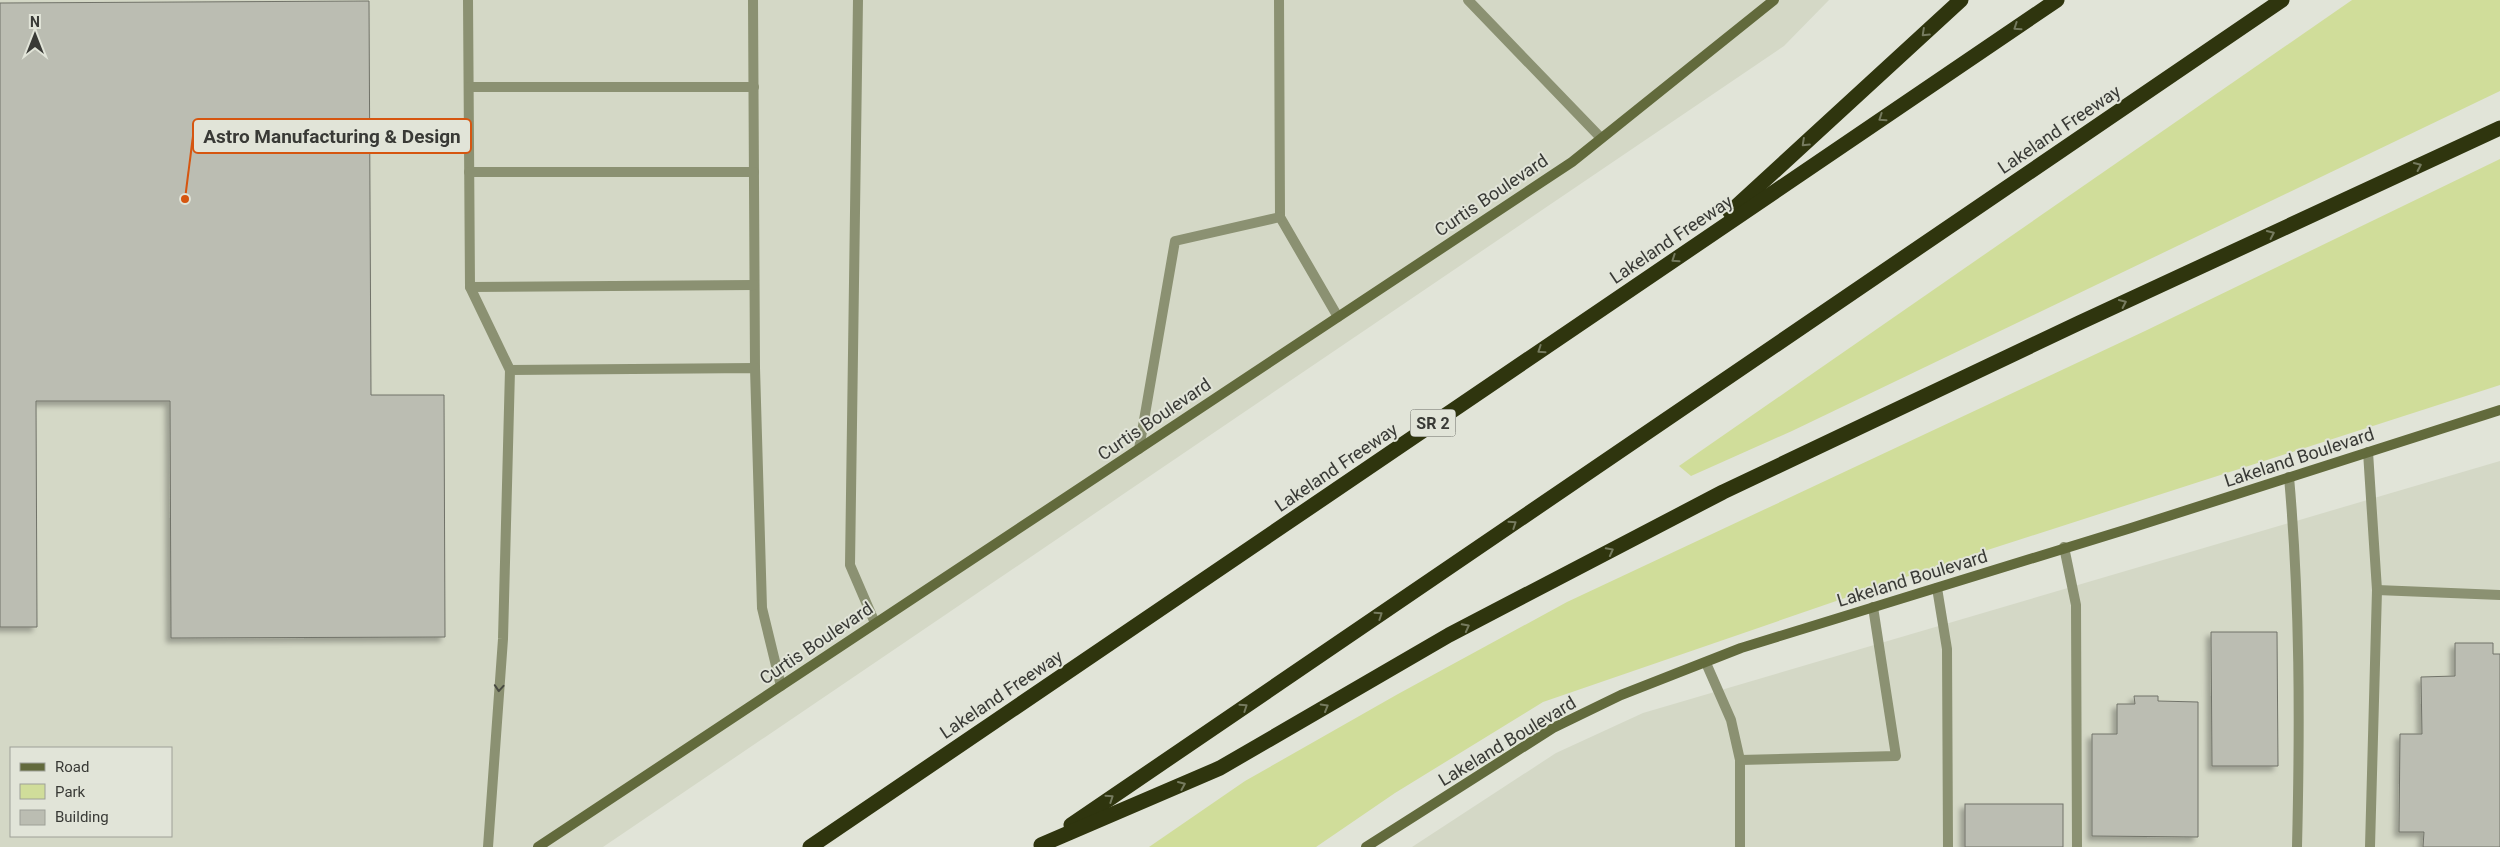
<svg xmlns="http://www.w3.org/2000/svg" width="2500" height="847" viewBox="0 0 2500 847" font-family="Roboto,sans-serif">
<style>
.built{fill:#d4d8c6;fill-rule:evenodd}
.green{fill:#d0dd9a}
.building{fill:#bbbdb2;stroke:#717369;filter:url(#shadow)}
.lines{fill:none;stroke-linecap:round;stroke-linejoin:round}
.lane{stroke:#8b9172;stroke-width:10}
.secondary{stroke:#626a3c;stroke-width:10}
.highway{stroke:#2f350e;stroke-width:15}
.oneway{stroke:#767b5f}
.oneway2{stroke:#494b42}
.labels{text-anchor:middle;dominant-baseline:central;stroke-width:4;stroke-linejoin:round;paint-order:stroke}
.shield{fill:#e1e4d8;stroke:#6b6d67;stroke-width:1}
.shield-label{font-size:16px;font-weight:bold;fill:#393a36}
.street-label{font-size:18px;fill:#393a36;stroke:#e1e4d8}
.leader{fill:none;stroke:#d65610;stroke-width:2}
.callout-dot{fill:#d65610;stroke:#e1e4d8;stroke-width:2}
.callout{fill:#e1e4d8;stroke:#d65610;stroke-width:2}
.callout-label{font-size:19px;text-anchor:middle;font-weight:bold;fill:#393a36}
</style>
<defs>
<filter id="shadow"><feDropShadow dx="-4.5" dy="4.5" stdDeviation="2.5" flood-color="#0004"/></filter>
</defs>
<rect width="100%" height="100%" fill="#e1e4d8"/>
<g class="built">
<path d="M 0,0 L 1829,0 L 1784,46 L 603,847 L 0,847 ZM 11,748 L 171,748 L 171,836 L 11,836 Z"/>
<polygon points="2500,461 2500,847 1412,847 1556,753 1643,713"/>
</g>
<g class="green">
<polygon points="2352,0 2500,0 2500,91 1792,431 1691,476 1679,466"/>
<polygon points="2500,159 2500,385 1941,565 1543,702 1395,793 1316,847 1149,847 1245,781 1398,694 1567,602 2145,331"/>
</g>
<g class="building">
<polygon points="369,1 371,395 444,395 445,637 171,638 170,401 36,401 37,627 0,627 0,3"/>
<polygon points="2211,632 2277,632 2278,766 2212,766"/>
<polygon points="2455,643 2493,643 2493,654 2500,654 2500,847 2423,847 2424,832 2399,832 2400,734 2422,734 2421,677 2455,676"/>
<polygon points="2134,696 2158,696 2158,701 2198,702 2198,837 2092,836 2092,734 2117,734 2117,704 2135,704"/>
<rect x="1965" y="804" width="98" height="43"/>
</g>
<g class="lines">
<g class="lane">
<polyline points="468,0 470,287 510,370"/>
<polyline points="753,0 755,368"/>
<polyline points="858,0 850,565 875,623"/>
<polyline points="1279,0 1280,217 1338,317"/>
<polyline points="1468,0 1601,138"/>
<polyline points="469,87 754,87"/>
<polyline points="469,172 754,172"/>
<polyline points="470,287 754,285"/>
<polyline points="1139,449 1175,241 1280,217"/>
<polyline points="2368,452 2377,590 2370,847"/>
<path d="M 2289,477 C 2300,601 2300,723 2297,847"/>
<polyline points="2064,547 2076,605 2077,847"/>
<polyline points="1937,588 1947,649 1948,847"/>
<polyline points="2377,590 2500,595"/>
<polyline points="1706,663 1731,720 1740,760 1740,847"/>
<polyline points="1740,760 1896,756 1873,607"/>
<polyline points="488,847 503,639 510,370 755,368 762,608 781,686"/>
</g>
<g class="secondary">
<polyline points="538,847 1572,162 1774,0"/>
<polyline points="1366,847 1553,728 1621,695 1741,648 2131,528 2500,410"/>
</g>
<g class="highway">
<polyline points="1730,212 1961,0"/>
<polyline points="1071,825 2282,0"/>
<polyline points="1041,845 1220,768 1449,635 1723,492 2079,323 2500,128"/>
<polyline points="810,847 2057,0"/>
</g>
</g>
<defs><path id="oneway-chevron" d="M-2-3.5L2.5 0L-2 3.5" fill="none" stroke-width="1.6" stroke-linecap="round" stroke-linejoin="round" transform="scale(1.25)"/></defs>
<g class="oneway">
<use href="#oneway-chevron" transform="translate(2017 27) rotate(146)"/>
<use href="#oneway-chevron" transform="translate(1925 33) rotate(137)"/>
<use href="#oneway-chevron" transform="translate(1882 118) rotate(146)"/>
<use href="#oneway-chevron" transform="translate(1805 143) rotate(137)"/>
<use href="#oneway-chevron" transform="translate(2418 166) rotate(-25)"/>
<use href="#oneway-chevron" transform="translate(2271 234) rotate(-25)"/>
<use href="#oneway-chevron" transform="translate(1675 259) rotate(146)"/>
<use href="#oneway-chevron" transform="translate(2123 303) rotate(-25)"/>
<use href="#oneway-chevron" transform="translate(1541 350) rotate(146)"/>
<use href="#oneway-chevron" transform="translate(1513 524) rotate(-34)"/>
<use href="#oneway-chevron" transform="translate(1610 551) rotate(-28)"/>
<use href="#oneway-chevron" transform="translate(1379 615) rotate(-34)"/>
<use href="#oneway-chevron" transform="translate(1466 627) rotate(-28)"/>
<use href="#oneway-chevron" transform="translate(1244 707) rotate(-34)"/>
<use href="#oneway-chevron" transform="translate(1325 707) rotate(-30)"/>
<use href="#oneway-chevron" transform="translate(1182 785) rotate(-23)"/>
<use href="#oneway-chevron" transform="translate(1110 798) rotate(-34)"/>
</g>
<use class="oneway2" href="#oneway-chevron" transform="translate(499 688) rotate(94)"/>
<g class="labels">
<rect class="shield" x="1410.5" y="409.5" width="45" height="27" rx="4"/>
<g class="shield-label">
<text x="1433" y="423">SR 2</text>
</g>
<g class="street-label">
<text transform="translate(2059 129) rotate(-34)">Lakeland Freeway</text>
<text transform="translate(1491 195) rotate(-34)">Curtis Boulevard</text>
<text transform="translate(1671 239) rotate(-34)">Lakeland Freeway</text>
<text transform="translate(1154 419) rotate(-34)">Curtis Boulevard</text>
<text transform="translate(2299 457) rotate(-18)">Lakeland Boulevard</text>
<text transform="translate(1336 467) rotate(-34)">Lakeland Freeway</text>
<text transform="translate(1912 578) rotate(-17)">Lakeland Boulevard</text>
<text transform="translate(816 643) rotate(-34)">Curtis Boulevard</text>
<text transform="translate(1001 694) rotate(-34)">Lakeland Freeway</text>
<text transform="translate(1507 741) rotate(-31)">Lakeland Boulevard</text>
</g>
</g>
<path class="leader" d="M185 199L193 136"/>
<circle class="callout-dot" cx="185" cy="199" r="5"/>
<rect class="callout" x="193" y="119" width="278" height="34" rx="5"/>
<g class="callout-label">
<text x="332" y="143">Astro Manufacturing &amp; Design</text>
</g>
<rect x="10" y="747" width="162" height="90" fill="#e1e4d8" stroke="#9ea097"/>
<rect x="20" y="763" width="25" height="8" fill="#626a3c" stroke="#9ea097"/>
<text x="55" y="772" font-size="15" fill="#393a36">Road</text>
<rect x="20" y="784" width="25" height="15" fill="#d0dd9a" stroke="#9ea097"/>
<text x="55" y="797" font-size="15" fill="#393a36">Park</text>
<rect x="20" y="810" width="25" height="15" fill="#bbbdb2" stroke="#9ea097"/>
<text x="55" y="822" font-size="15" fill="#393a36">Building</text>
<g transform="translate(35 35)" stroke="#e1e4d8" stroke-width="4" paint-order="stroke">
<path d="M0-4L9 19L0 12L-9 19Z" fill="#393a36"/>
<text y="-8" font-size="14" font-weight="bold" text-anchor="middle" fill="#393a36">N</text>
</g>
</svg>
